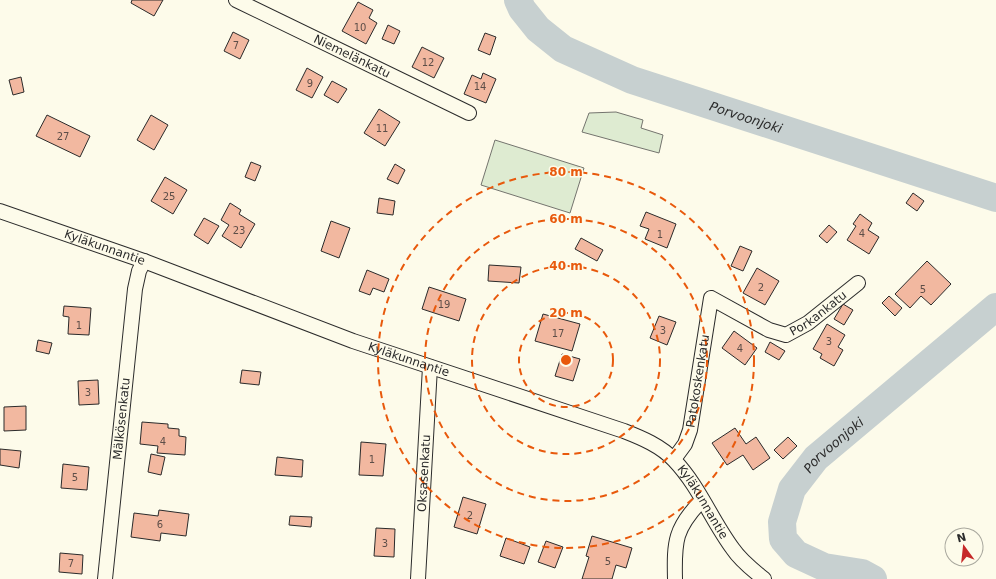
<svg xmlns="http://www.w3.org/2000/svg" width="996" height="579" viewBox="0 0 996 579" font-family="'DejaVu Sans',sans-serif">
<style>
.green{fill:#deebd1;stroke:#74746e}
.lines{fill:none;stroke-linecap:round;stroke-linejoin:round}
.river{stroke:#c7d0d0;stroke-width:28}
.building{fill:#f2b8a0;stroke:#2b2b2b}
.minor-casing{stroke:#2b2b2b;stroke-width:16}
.minor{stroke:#fdfbea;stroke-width:14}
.ring{fill:none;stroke:#e8590c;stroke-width:2;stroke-dasharray:7 5}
.labels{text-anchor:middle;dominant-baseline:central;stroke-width:3;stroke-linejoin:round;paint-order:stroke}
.number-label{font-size:10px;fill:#5d4e48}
.street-label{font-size:12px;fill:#2b2b2b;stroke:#fdfbea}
.water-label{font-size:13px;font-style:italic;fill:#2b2b2b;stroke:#fdfbea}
.centre{fill:#e8590c;stroke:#fdfbea;stroke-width:2}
.ring-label{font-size:12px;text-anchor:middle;font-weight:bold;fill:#e8590c;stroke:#fdfbea;stroke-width:3;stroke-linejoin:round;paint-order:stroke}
</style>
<rect width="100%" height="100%" fill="#fdfbea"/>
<g class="green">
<polygon points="616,112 643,120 641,128 663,135 659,153 582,132 589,113"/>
<polygon points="495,140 584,168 570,213 481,185"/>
</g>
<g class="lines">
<g class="river">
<path id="s1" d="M 518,0 L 522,9 L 538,29 L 563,49 L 632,80 L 996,198"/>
<path id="s2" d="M 873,579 L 862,573 L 824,567 L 796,554 L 783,539 L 782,522 L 792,489 L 816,458 L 996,307"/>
</g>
</g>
<g class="building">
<polygon points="132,0 163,0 154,16 131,3"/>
<polygon points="358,2 373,10 369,18 377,23 366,44 342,31"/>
<polygon points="388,25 400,31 394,44 382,39"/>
<polygon points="233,32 249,40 240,59 224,51"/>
<polygon points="485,33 496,37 490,55 478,50"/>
<polygon points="422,47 444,58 434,78 412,67"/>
<polygon points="307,68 323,77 312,98 296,90"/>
<polygon points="483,73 496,79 486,103 464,94 472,75 481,79"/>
<polygon points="21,77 24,92 13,95 9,80"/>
<polygon points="332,81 347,89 338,103 324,95"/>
<polygon points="379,109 400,122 385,146 364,133"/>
<polygon points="47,115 90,136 80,157 36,136"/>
<polygon points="151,115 168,125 154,150 137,140"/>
<polygon points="251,162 261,166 255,181 245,177"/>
<polygon points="395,164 405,170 398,184 387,179"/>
<polygon points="165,177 187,190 173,214 151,201"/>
<polygon points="913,193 924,201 917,211 906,203"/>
<polygon points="379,198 395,201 393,215 377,213"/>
<polygon points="230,203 241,210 239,214 255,224 241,248 222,236 229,225 221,220"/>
<polygon points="646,212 676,224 667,248 645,239 649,229 640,226"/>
<polygon points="860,214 872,223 868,230 879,237 869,254 847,240 856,226 853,224"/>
<polygon points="204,218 219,226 208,244 194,235"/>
<polygon points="331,221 350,228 339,258 321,251"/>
<polygon points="829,225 837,232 827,243 819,236"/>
<polygon points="581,238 603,250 597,261 575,249"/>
<polygon points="740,246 752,251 743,271 731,266"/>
<polygon points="927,261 951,284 931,305 921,296 910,308 895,294"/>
<polygon points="489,265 521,267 519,283 488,281"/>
<polygon points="757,268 779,281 765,305 743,293"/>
<polygon points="367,270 389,279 384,292 373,288 370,295 359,291"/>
<polygon points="429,287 466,299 459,321 422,309"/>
<polygon points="889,296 902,308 895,316 882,303"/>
<polygon points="843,304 853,310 844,325 834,319"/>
<polygon points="64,306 91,308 89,335 68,334 69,317 63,316"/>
<polygon points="543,314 580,324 572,351 535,341"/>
<polygon points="659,316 676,322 667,345 650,338"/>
<polygon points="827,324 845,335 838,347 843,350 834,366 820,358 822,354 813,349"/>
<polygon points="734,331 757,348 745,365 722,348"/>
<polygon points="38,340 52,343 49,354 36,351"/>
<polygon points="770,342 785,351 779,360 765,352"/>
<polygon points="562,354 580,359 573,381 555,376"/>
<polygon points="242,370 261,372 259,385 240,383"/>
<polygon points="98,380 99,404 79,405 78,381"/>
<polygon points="26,406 26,430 4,431 4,407"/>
<polygon points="142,422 168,424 168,428 179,429 179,436 186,437 185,455 157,453 158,446 140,444"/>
<polygon points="735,428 746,444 756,437 770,458 753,470 743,455 727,465 712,443"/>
<polygon points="788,437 797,446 783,459 774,450"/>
<polygon points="361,442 386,444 383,476 359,475"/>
<polygon points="0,449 21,451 19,468 0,465"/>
<polygon points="151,454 165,457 161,475 148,472"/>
<polygon points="277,457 303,460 302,477 275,475"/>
<polygon points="63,464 89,467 87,490 61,488"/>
<polygon points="463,497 486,504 477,534 454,527"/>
<polygon points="159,510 189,514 186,536 161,533 160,541 131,537 134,513 158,516"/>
<polygon points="290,516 312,517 311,527 289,525"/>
<polygon points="376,528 395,529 394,557 374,556"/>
<polygon points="592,536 632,548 626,568 616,565 612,579 582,579 589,557 586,556"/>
<polygon points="506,538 530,547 524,564 500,556"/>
<polygon points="546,541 563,547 555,568 538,562"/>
<polygon points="60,553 83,555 82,574 59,572"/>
</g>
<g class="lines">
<defs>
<g id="minor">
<path id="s3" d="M 236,0 L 469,113"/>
<path id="s4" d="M 0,211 L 144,261 L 353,341 L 624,431 C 642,438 661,446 674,460 C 699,486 712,521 733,549 C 741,561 753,570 764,579"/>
<path id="s5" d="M 674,459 L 685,444 L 690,430 L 711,298 L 769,330 L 786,335 L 808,323 L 858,283"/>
<path id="s6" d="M 105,579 L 135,289 L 139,271 L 144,261"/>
<path id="s7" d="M 418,579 L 430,367"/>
<path d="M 675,579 C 674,541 675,528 702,500"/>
</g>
</defs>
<use href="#minor" class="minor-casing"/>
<use href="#minor" class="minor"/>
</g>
<g class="ring">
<circle cx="566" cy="360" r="47"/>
<circle cx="566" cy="360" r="94"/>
<circle cx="566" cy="360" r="141"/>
<circle cx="566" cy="360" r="188"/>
</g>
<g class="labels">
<g class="number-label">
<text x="360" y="27">10</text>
<text x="236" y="45">7</text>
<text x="428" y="62">12</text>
<text x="310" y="83">9</text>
<text x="480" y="86">14</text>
<text x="382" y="128">11</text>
<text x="63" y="136">27</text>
<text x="169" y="196">25</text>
<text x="239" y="230">23</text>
<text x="862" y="233">4</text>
<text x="660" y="234">1</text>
<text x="761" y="287">2</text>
<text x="923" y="289">5</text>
<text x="444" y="304">19</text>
<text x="79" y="325">1</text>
<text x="663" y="330">3</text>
<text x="558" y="333">17</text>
<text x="829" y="341">3</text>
<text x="740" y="348">4</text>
<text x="88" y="392">3</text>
<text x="163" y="441">4</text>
<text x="372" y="459">1</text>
<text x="75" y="477">5</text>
<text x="470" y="515">2</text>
<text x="160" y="524">6</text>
<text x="385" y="543">3</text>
<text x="608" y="561">5</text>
<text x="71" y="563">7</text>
</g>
<g class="street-label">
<text stroke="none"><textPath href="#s3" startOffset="129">Niemelänkatu</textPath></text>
<text stroke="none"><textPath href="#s4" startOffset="111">Kyläkunnantie</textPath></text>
<text stroke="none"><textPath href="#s5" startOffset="290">Porkankatu</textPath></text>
<text stroke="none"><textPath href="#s4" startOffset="435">Kyläkunnantie</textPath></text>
<text stroke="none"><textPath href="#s5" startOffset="83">Patokoskenkatu</textPath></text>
<text stroke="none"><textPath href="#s6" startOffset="161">Mälkösenkatu</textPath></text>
<text stroke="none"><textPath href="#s7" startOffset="106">Oksasenkatu</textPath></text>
<text stroke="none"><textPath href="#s4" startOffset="771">Kyläkunnantie</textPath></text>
</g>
<g class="water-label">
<text stroke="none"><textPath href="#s1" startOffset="263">Porvoonjoki</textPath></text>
<text stroke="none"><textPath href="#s2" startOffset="214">Porvoonjoki</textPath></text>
</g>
</g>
<circle cx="566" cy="360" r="6" class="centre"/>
<g class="ring-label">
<text x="566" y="176">80 m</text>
<text x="566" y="223">60 m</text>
<text x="566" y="270">40 m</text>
<text x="566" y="317">20 m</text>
</g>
<g transform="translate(964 547) rotate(345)"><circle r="19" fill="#fdfbea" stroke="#a9a89e"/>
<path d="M0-3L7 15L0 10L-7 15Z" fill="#c62828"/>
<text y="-6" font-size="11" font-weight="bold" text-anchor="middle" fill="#2b2b2b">N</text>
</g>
</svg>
